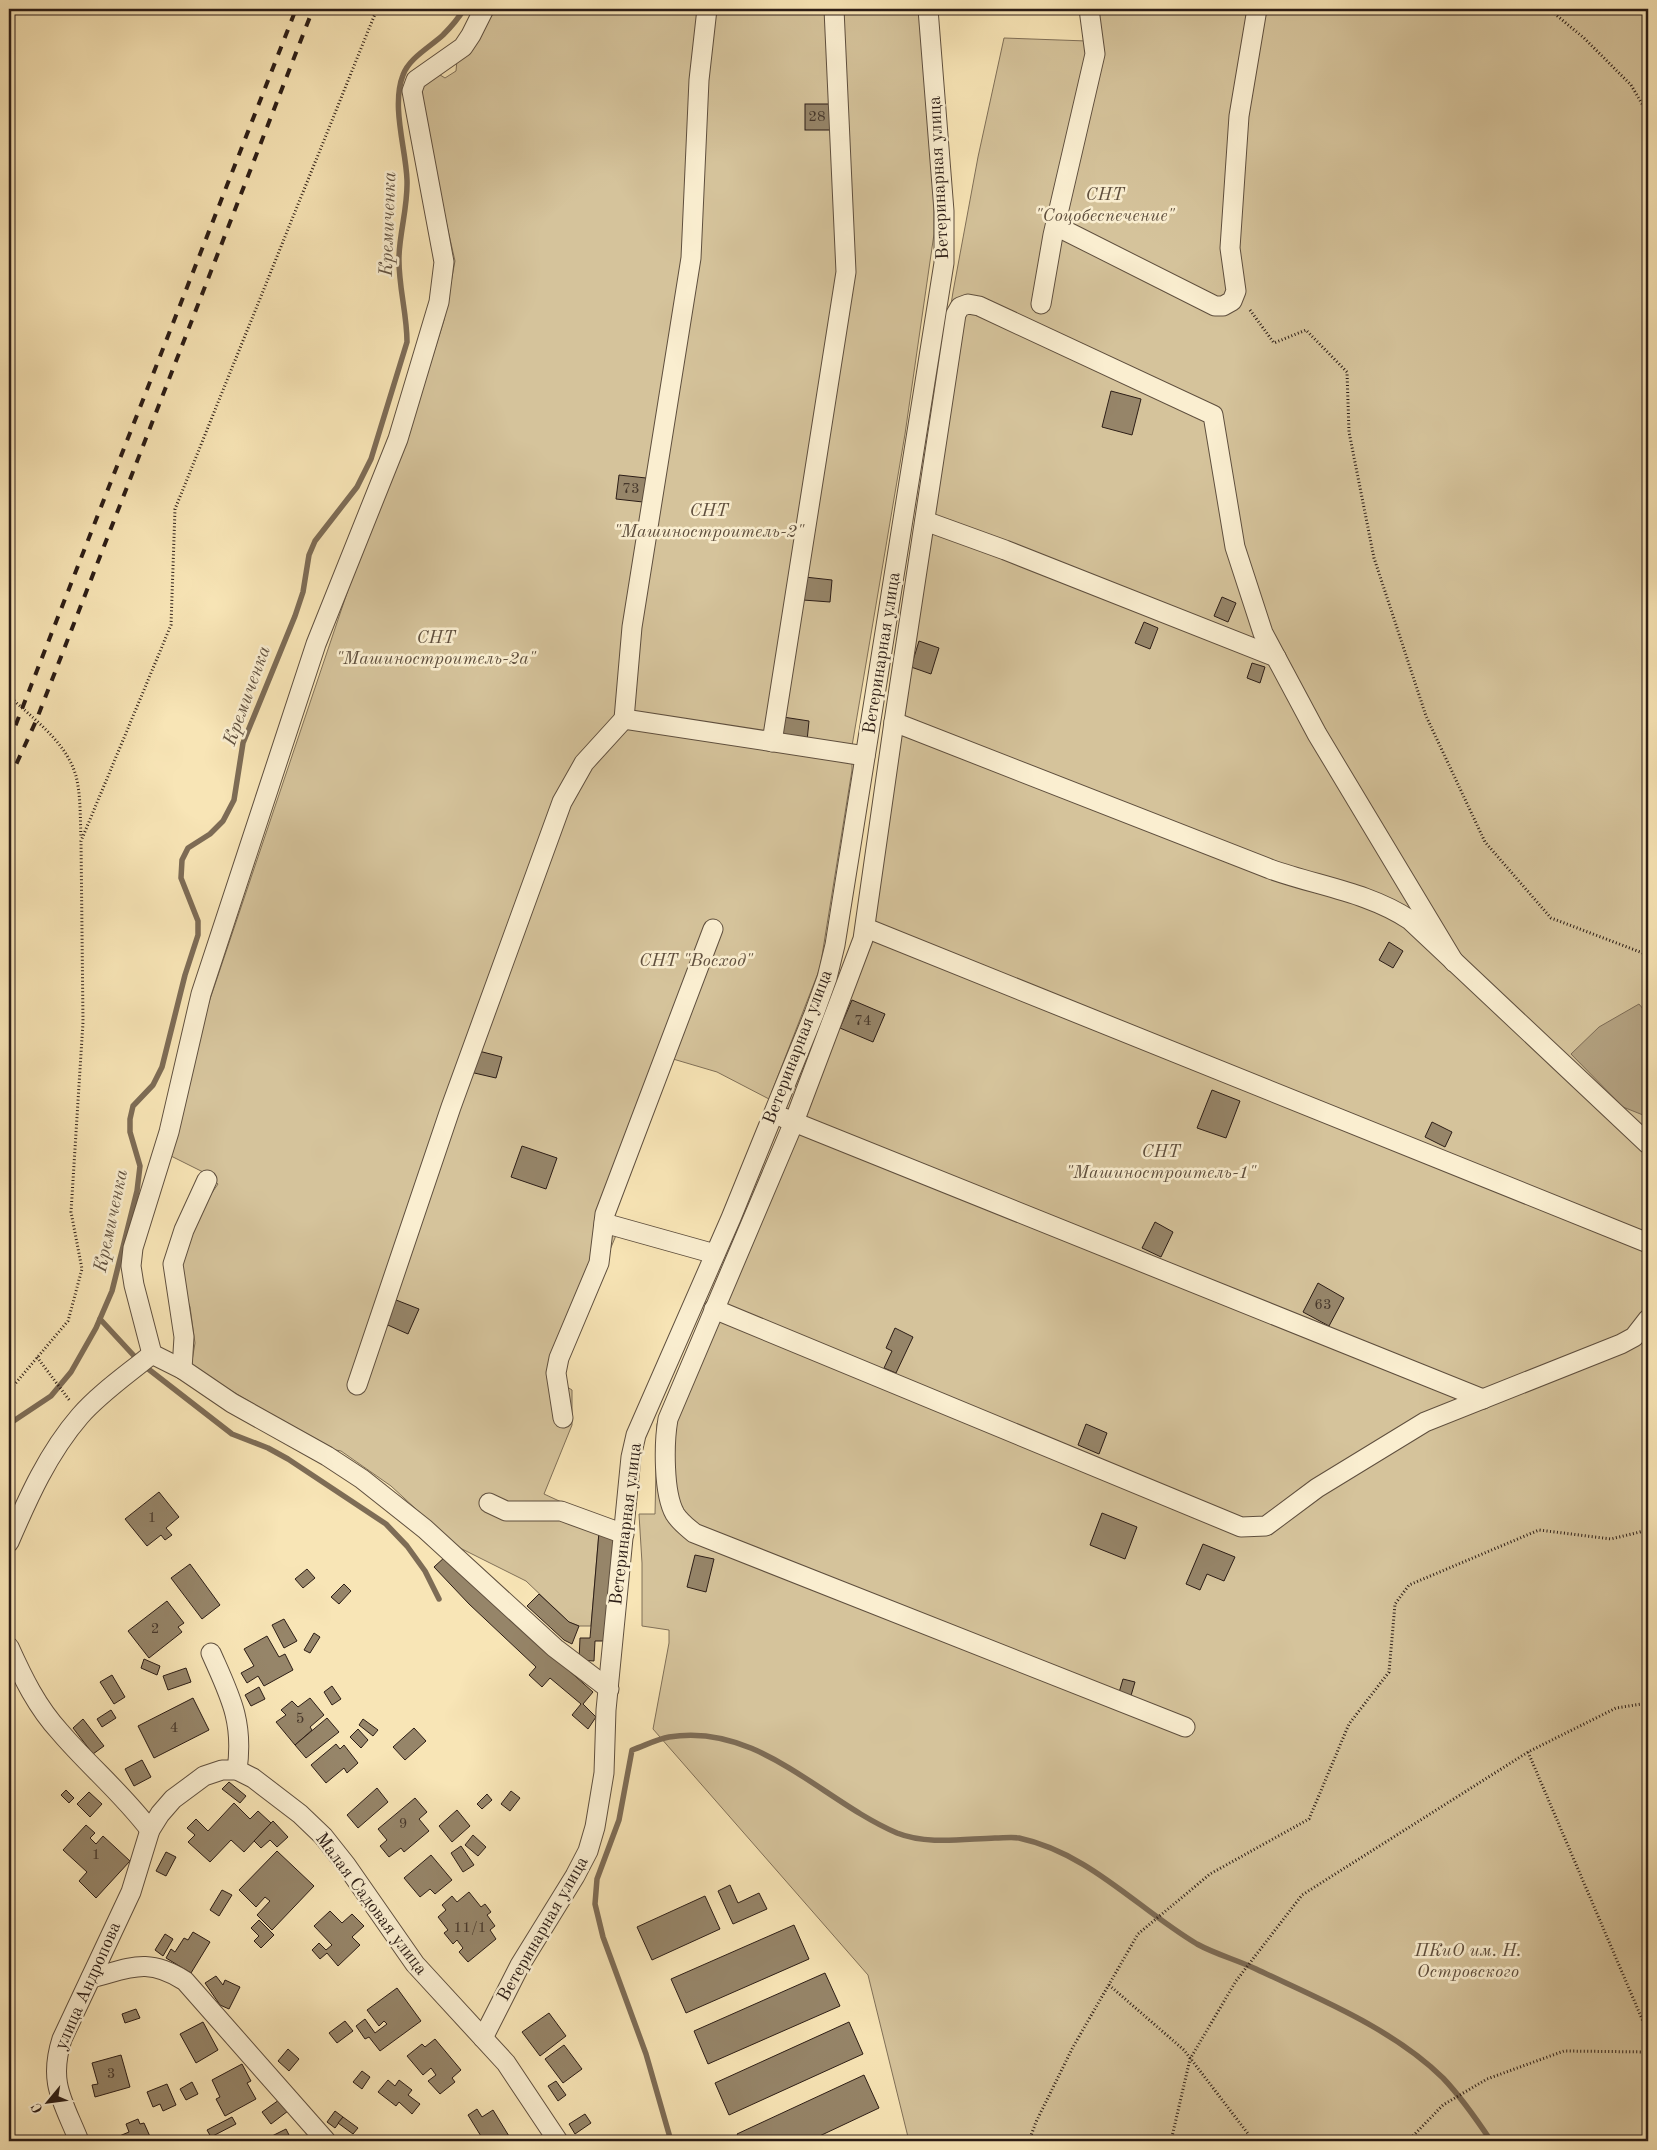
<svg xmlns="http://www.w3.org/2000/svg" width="1657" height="2150" viewBox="0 0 1657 2150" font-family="'Old Standard TT',serif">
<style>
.green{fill:#d5c39b;stroke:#807058}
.water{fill:#b3a180;stroke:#7d6c56}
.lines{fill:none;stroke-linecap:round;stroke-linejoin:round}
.stream{stroke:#7d6c56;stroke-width:5.5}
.building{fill:#968569;stroke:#2c1d16}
.street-casing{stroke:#5f4f3e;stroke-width:21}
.path{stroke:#2c1d16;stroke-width:3;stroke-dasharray:1 2.5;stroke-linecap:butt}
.street{stroke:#faeed0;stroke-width:19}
.rail{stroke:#2c1d16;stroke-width:4;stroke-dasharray:9 9;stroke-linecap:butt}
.labels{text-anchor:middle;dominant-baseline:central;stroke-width:5;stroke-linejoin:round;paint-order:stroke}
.number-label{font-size:15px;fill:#46372b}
.street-label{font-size:18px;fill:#2c1d16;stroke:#faeed0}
.park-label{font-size:18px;font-style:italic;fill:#5f4f3e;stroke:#faeed0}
.water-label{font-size:19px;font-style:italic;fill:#625240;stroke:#faeed0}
</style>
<rect width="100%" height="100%" fill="#f8e5b6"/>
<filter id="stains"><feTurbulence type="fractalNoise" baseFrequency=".004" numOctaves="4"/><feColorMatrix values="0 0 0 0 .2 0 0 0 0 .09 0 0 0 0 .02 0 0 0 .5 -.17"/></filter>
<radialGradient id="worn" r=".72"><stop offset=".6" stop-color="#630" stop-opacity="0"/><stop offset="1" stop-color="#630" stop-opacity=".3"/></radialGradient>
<g class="green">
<polygon points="489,9 920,9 934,172 934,234 905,434 852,746 852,770 820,968 769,1099 717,1072 673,1059 612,1215 617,1233 567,1353 564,1385 572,1390 572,1425 544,1494 594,1517 599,1532 591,1626 579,1626 569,1622 526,1581 456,1546 391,1486 341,1451 330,1449 191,1367 195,1343 190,1307 177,1271 200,1210 218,1184 207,1174 171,1156 203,1020 349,587 406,442 444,320 455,261 418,98 424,84 437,73 445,78 456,71 457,60"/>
<polygon points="1082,9 1648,9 1648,2141 909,2141 868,1975 653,1729 669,1643 669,1630 642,1626 642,1563 639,1514 655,1514 657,1424 789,1115 857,936 886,714 953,292 978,157 1004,38 1087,41"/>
</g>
<polygon class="water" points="1639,1004 1648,1015 1648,1117 1623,1107 1571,1054 1599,1027"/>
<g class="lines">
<g class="stream">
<polyline points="100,1319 136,1358"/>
<polyline points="147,1368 232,1434 268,1448 288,1459 386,1524 407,1546 425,1571 439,1599"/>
<path d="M 9,1424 L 51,1396 L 71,1372 L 96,1328 L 112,1291 L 137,1191 L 140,1166 L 130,1132 L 130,1119 L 133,1106 L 153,1085 L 162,1067 L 185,975 L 198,935 L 198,921 L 181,878 L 182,860 L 188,848 L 210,834 L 223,821 L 234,800 L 243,743 L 295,616 L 303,592 L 309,555 L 315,541 L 357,487 L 371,459 L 407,342 C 407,313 398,285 399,256 C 400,230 408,206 407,180 C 406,149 391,106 403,75 C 409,58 430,47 443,35 C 451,27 458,19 464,9"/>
<path d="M 671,2141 L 646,2054 L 603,1937 L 595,1904 L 597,1879 L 619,1820 L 632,1750 C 644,1746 657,1739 669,1737 C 758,1722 822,1801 897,1833 C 927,1845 963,1839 995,1838 C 1003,1838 1012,1837 1019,1838 C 1089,1853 1138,1909 1197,1944 C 1215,1954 1237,1960 1256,1969 C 1319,1999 1392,2028 1443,2078 C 1461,2097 1477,2120 1491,2141"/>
</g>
</g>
<g class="building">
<rect x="805" y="104" width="25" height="26"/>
<polygon points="1111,391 1141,399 1132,435 1102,427"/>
<polygon points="619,475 646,478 643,502 616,499"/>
<polygon points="805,577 832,580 830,602 803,600"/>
<polygon points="1222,597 1236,603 1228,622 1214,616"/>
<polygon points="1144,622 1158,628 1150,649 1135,643"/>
<polygon points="919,641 939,648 931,674 911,667"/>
<polygon points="1252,663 1265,667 1260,683 1247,678"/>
<polygon points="783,717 809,721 807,741 780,737"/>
<polygon points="1389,942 1403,951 1393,968 1379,960"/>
<polygon points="852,1000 885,1014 873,1042 840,1028"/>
<polygon points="475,1050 502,1057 496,1078 470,1072"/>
<polygon points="1212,1090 1240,1101 1226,1138 1197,1128"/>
<polygon points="1432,1122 1452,1132 1445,1147 1425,1137"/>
<polygon points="522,1146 557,1158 546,1189 511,1177"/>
<polygon points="1155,1222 1173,1232 1161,1257 1142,1248"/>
<polygon points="1318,1283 1344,1298 1329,1326 1303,1312"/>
<polygon points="391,1298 419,1309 408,1334 381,1322"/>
<polygon points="895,1328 913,1337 896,1373 884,1368 892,1351 886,1348"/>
<polygon points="1086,1424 1107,1433 1099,1454 1078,1445"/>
<polygon points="159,1492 179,1517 166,1528 172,1535 165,1540 161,1535 147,1546 125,1519"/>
<polygon points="1102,1513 1137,1527 1125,1559 1090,1545"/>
<polygon points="599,1532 616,1535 605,1641 595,1641 594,1661 579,1660 580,1638 590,1638"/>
<polygon points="1203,1544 1235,1557 1224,1581 1207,1574 1200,1590 1186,1584"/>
<polygon points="695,1555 714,1559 706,1592 687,1587"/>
<polygon points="446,1556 512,1620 593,1692 583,1704 596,1717 588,1729 572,1715 581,1704 550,1678 542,1687 529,1675 536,1667 469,1604 434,1567"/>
<polygon points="190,1564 220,1605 202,1619 171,1578"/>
<polygon points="307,1569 315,1578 303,1588 295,1579"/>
<polygon points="344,1584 351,1591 339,1604 331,1597"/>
<polygon points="539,1594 569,1622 579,1626 572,1644 564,1640 527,1606"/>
<polygon points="167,1601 184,1623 178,1627 182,1632 149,1658 128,1631"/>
<polygon points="284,1619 297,1641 284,1648 272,1625"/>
<polygon points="314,1633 320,1637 310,1653 304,1650"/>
<polygon points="267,1636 279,1657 285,1654 293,1670 264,1686 258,1676 247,1683 241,1673 254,1666 244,1649"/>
<polygon points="144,1659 160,1666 157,1675 141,1668"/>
<polygon points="186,1668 191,1682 168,1690 163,1676"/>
<polygon points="112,1675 125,1697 114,1704 100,1682"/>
<polygon points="1123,1679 1135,1682 1130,1699 1118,1696"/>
<polygon points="332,1686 341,1699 332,1705 324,1692"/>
<polygon points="259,1687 265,1699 251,1706 245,1695"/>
<polygon points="193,1698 209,1730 154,1758 138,1726"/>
<polygon points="310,1698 324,1715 310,1727 312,1730 295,1745 276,1722 286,1715 281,1710 292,1701 298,1707"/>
<polygon points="111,1710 116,1718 102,1727 97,1719"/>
<polygon points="327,1718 339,1732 306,1758 295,1745"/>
<polygon points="83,1719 104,1746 93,1754 73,1728"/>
<polygon points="363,1719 378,1730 373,1736 359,1725"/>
<polygon points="414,1728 426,1741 405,1760 393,1747"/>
<polygon points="358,1729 368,1740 361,1748 350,1737"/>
<polygon points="336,1744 340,1749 344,1745 358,1763 347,1773 344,1768 326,1783 311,1765"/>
<polygon points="142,1760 151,1777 134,1786 125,1769"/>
<polygon points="229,1782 246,1796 240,1803 222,1789"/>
<polygon points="377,1788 388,1802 358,1828 347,1815"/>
<polygon points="66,1790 74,1798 69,1803 61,1795"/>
<polygon points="511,1791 520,1798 510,1811 501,1804"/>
<polygon points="89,1792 102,1804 90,1817 77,1804"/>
<polygon points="487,1794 492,1800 482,1809 477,1804"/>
<polygon points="415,1798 427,1812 419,1819 429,1831 404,1852 401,1848 389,1857 380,1846 387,1840 378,1829"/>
<polygon points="234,1803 250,1819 258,1811 271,1823 244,1852 231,1840 210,1862 188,1842 195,1835 187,1828 196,1819 208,1831"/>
<polygon points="457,1810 470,1826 452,1842 439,1826"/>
<polygon points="273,1821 288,1837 277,1847 270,1840 261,1848 254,1841"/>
<polygon points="86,1825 95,1833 90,1838 96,1844 103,1836 130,1861 96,1898 79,1881 87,1872 63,1850"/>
<polygon points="473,1835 486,1847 478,1856 465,1845"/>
<polygon points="461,1846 474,1865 463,1872 451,1853"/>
<polygon points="277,1851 314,1886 272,1930 257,1915 270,1901 265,1897 256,1907 239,1890"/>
<polygon points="166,1852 176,1857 166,1876 156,1871"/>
<polygon points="431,1855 452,1880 435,1894 430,1889 420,1897 404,1878"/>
<polygon points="730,1885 738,1903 759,1893 767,1909 733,1924 718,1891"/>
<polygon points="222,1890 232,1895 219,1916 210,1910"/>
<polygon points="469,1892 481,1907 485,1904 491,1912 487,1915 495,1926 490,1930 496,1939 468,1962 459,1952 463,1948 457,1940 453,1944 444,1933 448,1930 438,1917 446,1910 442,1905 452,1896 457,1902"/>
<polygon points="705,1896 720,1929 652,1960 637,1927"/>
<polygon points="330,1911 342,1923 352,1914 364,1926 352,1937 360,1945 338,1966 327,1953 320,1959 312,1950 319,1943 326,1950 332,1945 314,1926"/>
<polygon points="259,1920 274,1935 261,1948 254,1941 259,1936 251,1928"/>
<polygon points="794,1925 809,1959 686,2013 671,1979"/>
<polygon points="193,1932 210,1942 191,1973 166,1958 171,1949 175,1952 184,1938 188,1940"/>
<polygon points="165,1934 173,1939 163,1956 155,1950"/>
<polygon points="825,1973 840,2006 708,2064 694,2031"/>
<polygon points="216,1976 223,1985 225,1980 240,1987 229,2009 220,2005 205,1983"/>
<polygon points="397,1988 421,2021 380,2051 369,2037 365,2039 356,2026 365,2019 375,2033 387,2024 384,2021 379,2026 367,2010"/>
<polygon points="136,2009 140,2018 125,2023 122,2014"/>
<polygon points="549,2013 566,2036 540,2056 522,2032"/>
<polygon points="345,2021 353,2031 337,2043 329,2033"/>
<polygon points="203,2022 218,2050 196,2063 180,2034"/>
<polygon points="849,2022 863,2054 729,2115 715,2083"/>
<polygon points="435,2039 461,2070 452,2078 455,2082 440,2094 428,2081 436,2075 431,2068 423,2075 407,2056 422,2044 425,2047"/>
<polygon points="564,2045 582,2069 563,2083 545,2059"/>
<polygon points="288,2049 299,2059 289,2071 278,2061"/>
<polygon points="121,2055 130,2087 95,2097 92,2085 98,2084 92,2063"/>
<polygon points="242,2064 251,2081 247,2083 256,2099 225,2116 216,2099 220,2097 212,2080"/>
<polygon points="362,2071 370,2077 362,2089 353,2082"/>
<polygon points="864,2075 879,2108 809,2141 741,2141 737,2134"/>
<polygon points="388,2080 395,2086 399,2080 412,2090 408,2095 420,2104 412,2114 399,2102 396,2106 378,2092"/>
<polygon points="556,2081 566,2095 558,2101 548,2086"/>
<polygon points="192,2082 198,2094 186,2100 180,2089"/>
<polygon points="167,2084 176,2105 163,2111 160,2104 153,2107 147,2092"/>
<polygon points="279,2100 288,2111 271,2124 262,2112"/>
<polygon points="477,2109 482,2117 493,2110 512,2141 484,2141 468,2115"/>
<polygon points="335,2111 343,2117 335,2128 327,2122"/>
<polygon points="585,2114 591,2123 575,2134 569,2124"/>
<polygon points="232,2117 236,2124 211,2137 207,2130"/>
<polygon points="343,2117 358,2128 353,2134 338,2123"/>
<polygon points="138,2119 140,2124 144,2123 152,2141 119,2141 117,2137 129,2132 126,2124"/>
<polygon points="286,2129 289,2135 278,2141 269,2141 268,2138"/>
</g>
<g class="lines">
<defs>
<g id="street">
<polyline points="484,9 471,35 463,47 416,80 412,91 444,262 439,302 398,439 316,644 201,994 169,1132 133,1248 131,1266 134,1285 152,1354 182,1369 232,1403 327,1456 362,1479 425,1529 555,1648 609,1689"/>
<polyline points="707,9 699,80 691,258 632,627 624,719 865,756"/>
<polyline points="1056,226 1215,306 1223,306 1232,301 1236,291 1230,248 1239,116 1257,9"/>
<polyline points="1041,304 1053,235 1095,54 1089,9"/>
<polyline points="925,521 1005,550 1276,657"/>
<path d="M 894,722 L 1270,869 C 1317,886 1368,892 1410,920 L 1648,1144"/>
<polyline points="772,742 846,272 834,9"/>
<polyline points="866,928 1648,1243"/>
<polyline points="784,1118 1483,1399"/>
<polyline points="604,1223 715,1254"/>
<polyline points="714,1309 1241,1527 1266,1526 1317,1488 1425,1422 1621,1344 1634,1337 1648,1319"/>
<polyline points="182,1369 184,1337 173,1264 184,1230 207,1180"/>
<polyline points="357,1385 451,1107 562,802 584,763 624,719"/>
<polyline points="563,1418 556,1373 559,1358 599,1263 605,1214 713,929"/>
<polyline points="489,1503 506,1511 561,1511 624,1534"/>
<path d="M 9,1542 C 28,1498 48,1453 80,1416 C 100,1393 128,1374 152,1354"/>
<path d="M 9,1647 C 23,1678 37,1707 60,1732 C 89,1766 123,1794 150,1830"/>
<path d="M 211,1653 C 230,1696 244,1721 237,1770"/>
<path d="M 1185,1727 L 694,1533 C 687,1527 680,1522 675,1514 C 663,1493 664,1442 668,1419 L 794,1122 L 863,939 L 894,722 L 956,314 L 960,307 L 968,304 L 979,306 L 1213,415 L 1235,547 L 1263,633 L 1317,734 L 1454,962"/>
<path d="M 91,1978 C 131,1968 147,1957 185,1981 L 326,2141"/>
<polyline points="483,2038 520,1965 575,1876 588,1851 595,1827 604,1773 606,1710 631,1457 636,1435 731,1218 814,1014 827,978 835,945 944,263 944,211 928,9"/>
<path d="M 79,2141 C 63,2101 48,2083 62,2039 L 131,1892 L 150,1830 L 160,1814 L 173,1799 L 204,1776 L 222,1770 L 237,1770 L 253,1778 L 300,1814 L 323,1836 L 346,1865 L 415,1964 L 506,2063 L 558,2141"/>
</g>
</defs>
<use href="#street" class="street-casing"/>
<g class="path">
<polyline points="1549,9 1584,38 1631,85 1648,114"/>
<polyline points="1250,310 1274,343 1306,330 1347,372 1349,432 1374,558 1426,716 1485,842 1551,918 1648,955"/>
<path d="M 9,696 C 33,719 66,741 76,776 C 81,796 80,818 81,838"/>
<polyline points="37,1357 70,1401"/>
<polyline points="9,1391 68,1321 82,1269 71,1212 83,1022 81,841 171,625 175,509 377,9"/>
<polyline points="1528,1752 1648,2033"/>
<polyline points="1109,1985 1184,2050 1249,2135 1249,2141"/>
<polyline points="1029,2141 1036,2122 1073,2047 1138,1934 1210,1874 1309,1819 1349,1724 1389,1672 1395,1604 1409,1585 1539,1530 1611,1539 1648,1530"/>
<polyline points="1171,2141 1190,2059 1236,1981 1302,1895 1528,1752 1616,1708 1648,1703"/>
<polyline points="1408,2141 1443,2105 1487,2079 1564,2051 1648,2052"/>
</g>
<use href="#street" class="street"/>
<g class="rail">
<polyline points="9,742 296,9"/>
<polyline points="9,780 36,721 313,9"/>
</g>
</g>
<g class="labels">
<g class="number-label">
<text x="817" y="117">28</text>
<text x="631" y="489">73</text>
<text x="863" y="1021">74</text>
<text x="1323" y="1305">63</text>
<text x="152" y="1518">1</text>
<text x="155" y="1629">2</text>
<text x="300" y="1719">5</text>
<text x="174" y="1728">4</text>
<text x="403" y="1824">9</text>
<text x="96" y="1855">1</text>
<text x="470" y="1928">11/1</text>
<text x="111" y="2074">3</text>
</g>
<g class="street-label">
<text transform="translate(939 178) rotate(-93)">Ветеринарная улица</text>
<text transform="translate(882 653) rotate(-81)">Ветеринарная улица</text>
<text transform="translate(798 1047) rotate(-69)">Ветеринарная улица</text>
<text transform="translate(626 1524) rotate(-83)">Ветеринарная улица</text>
<text transform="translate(371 1904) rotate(53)">Малая Садовая улица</text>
<text transform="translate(543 1929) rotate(-60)">Ветеринарная улица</text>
<text transform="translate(88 1986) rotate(-66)">улица Андропова</text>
</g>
<g class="park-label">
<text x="1105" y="195">СНТ<tspan x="1105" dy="21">"Соцобеспечение"</tspan></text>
<text x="709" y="511">СНТ<tspan x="709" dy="21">"Машиностроитель-2"</tspan></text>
<text x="436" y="638">СНТ<tspan x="436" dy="21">"Машиностроитель-2а"</tspan></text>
<text x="696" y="961">СНТ "Восход"</text>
<text x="1161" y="1152">СНТ<tspan x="1161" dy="21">"Машиностроитель-1"</tspan></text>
<text x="1468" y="1951">ПКиО им. Н.<tspan x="1468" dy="21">Островского</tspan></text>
</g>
<g class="water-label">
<text transform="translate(389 224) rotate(-88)">Кремиченка</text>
<text transform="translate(248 696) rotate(-70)">Кремиченка</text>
<text transform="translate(112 1221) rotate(-78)">Кремиченка</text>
</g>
</g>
<rect width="1657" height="2150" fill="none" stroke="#f8e5b6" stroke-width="30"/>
<rect x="10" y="10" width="1637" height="2130" fill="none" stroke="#2c1d16" stroke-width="2.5"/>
<rect x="15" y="15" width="1627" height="2120" fill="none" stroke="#2c1d16"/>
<g transform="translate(48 2102) rotate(241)" stroke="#faeed0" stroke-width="4" paint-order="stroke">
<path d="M0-4L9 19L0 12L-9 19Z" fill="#2c1d16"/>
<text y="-8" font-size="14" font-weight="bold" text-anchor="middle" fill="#2c1d16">С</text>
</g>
<rect width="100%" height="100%" filter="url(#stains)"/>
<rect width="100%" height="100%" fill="url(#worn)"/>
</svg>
